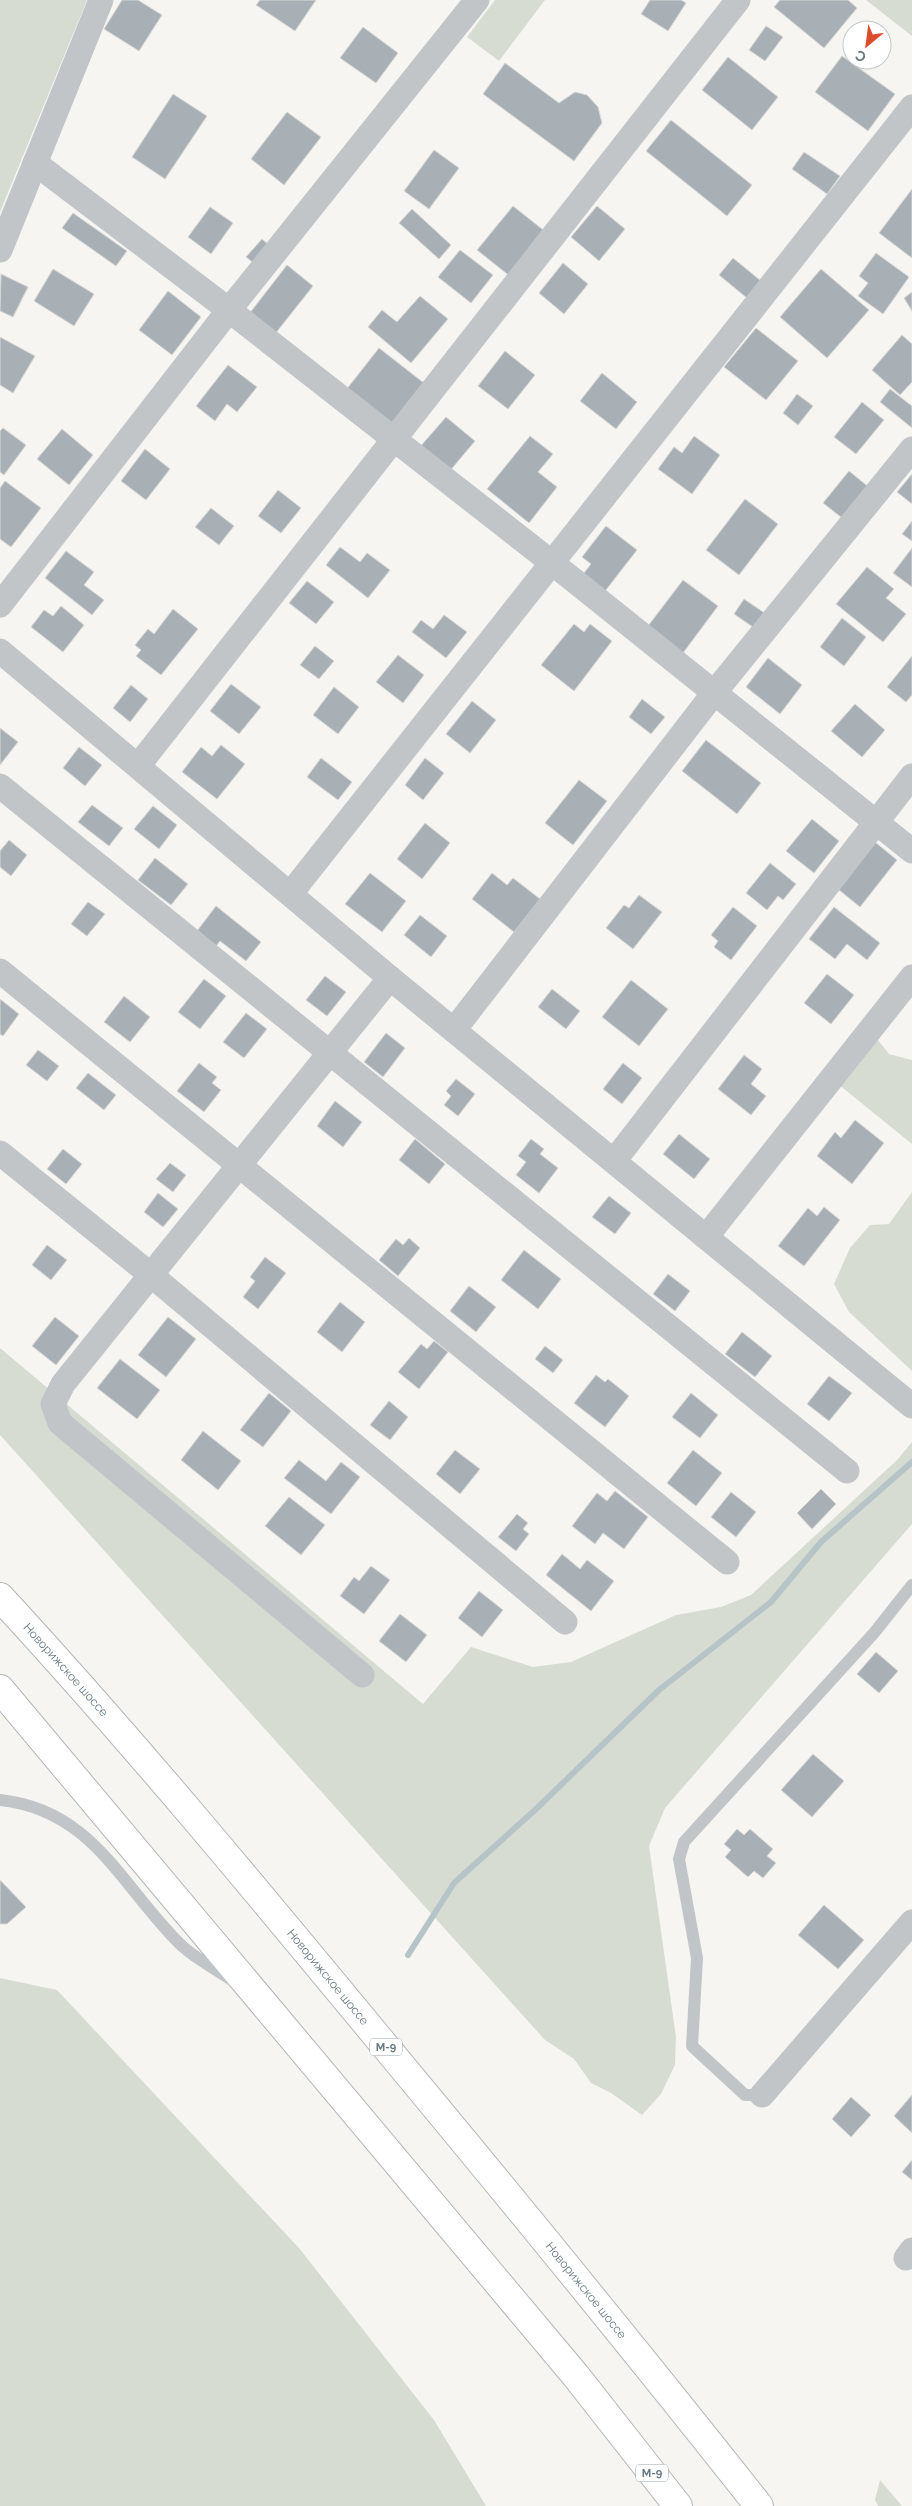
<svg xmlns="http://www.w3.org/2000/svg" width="912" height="2506" viewBox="0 0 912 2506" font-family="Raleway,sans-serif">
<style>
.green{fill:#d7dcd3}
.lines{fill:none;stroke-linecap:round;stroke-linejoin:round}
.stream{stroke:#b7c4c7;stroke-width:6}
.building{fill:#a8b0b5;stroke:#d7d7d5}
.motorway-casing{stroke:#b2b6b9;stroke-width:30}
.service{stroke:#c1c5c8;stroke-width:12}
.minor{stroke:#c1c5c8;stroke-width:25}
.motorway{stroke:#fff;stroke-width:28}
.labels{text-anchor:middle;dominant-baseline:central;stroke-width:5;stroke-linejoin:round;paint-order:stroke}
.shield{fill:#fff;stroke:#94a0a8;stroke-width:1}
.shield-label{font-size:11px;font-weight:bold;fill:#667782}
.street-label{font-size:12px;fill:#667782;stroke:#fff}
</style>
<rect width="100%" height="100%" fill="#f6f5f2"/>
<g class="green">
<polygon points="0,0 87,0 0,212"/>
<polygon points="495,0 545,0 499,61 467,37"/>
<polygon points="866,0 912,0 912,36"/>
<polygon points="874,1035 889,1054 912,1060 912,1144 838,1084"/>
<polygon points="912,1192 912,1371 849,1312 834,1284 850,1248 870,1225 889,1224"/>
<polygon points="0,1348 423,1704 471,1647 533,1667 571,1662 676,1615 721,1607 751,1595 897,1460 912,1442 912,1524 665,1808 649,1846 676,2037 675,2065 661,2094 642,2115 611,2093 591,2083 574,2059 545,2040 0,1435"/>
<polygon points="0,1978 57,1990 299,2248 434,2420 486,2506 0,2506"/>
<polygon points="880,2480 902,2506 878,2506 875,2500"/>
</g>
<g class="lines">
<polyline class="stream" points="408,1955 454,1883 535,1810 659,1690 771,1602 821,1542 912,1462"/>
</g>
<g class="building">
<polygon points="122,0 138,0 162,15 139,51 104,29"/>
<polygon points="260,0 316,0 295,31 256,5"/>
<polygon points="650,0 681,0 686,3 668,31 641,14"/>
<polygon points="780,0 848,0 857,8 824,48 774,7"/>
<polygon points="766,26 783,37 765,61 749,50"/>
<polygon points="363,27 398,53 376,83 340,58"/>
<polygon points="842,56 895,94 868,131 815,92"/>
<polygon points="728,57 778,97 752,130 702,90"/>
<polygon points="505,63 559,103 575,92 587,95 598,107 602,123 574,161 483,94"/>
<polygon points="173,94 207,116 165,179 132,157"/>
<polygon points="287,112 321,137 284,185 251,159"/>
<polygon points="671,120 752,185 727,216 646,151"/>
<polygon points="434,150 459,168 429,209 404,191"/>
<polygon points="804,152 840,176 827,194 792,169"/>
<polygon points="912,189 912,258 879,233"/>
<polygon points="513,206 547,233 511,277 477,250"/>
<polygon points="597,206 625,229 599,261 571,237"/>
<polygon points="210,207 233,223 211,254 188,237"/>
<polygon points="412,209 451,245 439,259 399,223"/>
<polygon points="73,213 127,251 116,266 62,228"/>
<polygon points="262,239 270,246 255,264 246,257"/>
<polygon points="460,250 493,275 471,303 438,277"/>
<polygon points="876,253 909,277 883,314 858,296 868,283 859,276"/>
<polygon points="733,258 761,281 747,298 719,275"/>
<polygon points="563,263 588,284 564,314 539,293"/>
<polygon points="287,265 313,286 275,334 249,314"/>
<polygon points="53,269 94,294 74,326 34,301"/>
<polygon points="821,269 869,310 827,358 780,317"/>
<polygon points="1,274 28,287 13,317 0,311"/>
<polygon points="168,291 201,317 172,355 139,330"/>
<polygon points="912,292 912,311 904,298"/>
<polygon points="420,296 448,319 411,363 368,327 382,310 397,322"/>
<polygon points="756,328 798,361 766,400 724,367"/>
<polygon points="902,335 912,344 912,382 900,395 872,370"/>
<polygon points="0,337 35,356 13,393 0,385"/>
<polygon points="379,348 429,387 395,430 346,390"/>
<polygon points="505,351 535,375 508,409 478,386"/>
<polygon points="228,365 257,387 237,412 227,404 215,421 196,406"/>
<polygon points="602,373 637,402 616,429 580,401"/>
<polygon points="890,389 912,406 912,428 880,402"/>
<polygon points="797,394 813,406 798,425 783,413"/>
<polygon points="862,402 884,420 856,454 834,437"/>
<polygon points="446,417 475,441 448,473 419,448"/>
<polygon points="3,428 26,445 4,475 0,472 0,431"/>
<polygon points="62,429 93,455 69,485 37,459"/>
<polygon points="530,436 553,454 538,472 557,487 529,523 487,489"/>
<polygon points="694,436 720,455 692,494 658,469 674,447 682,453"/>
<polygon points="145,449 170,469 146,500 121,481"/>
<polygon points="849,471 871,489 846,521 823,503"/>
<polygon points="912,474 912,504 897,492"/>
<polygon points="5,481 41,508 11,547 0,539 0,488"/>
<polygon points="278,490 301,508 281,533 258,516"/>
<polygon points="745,499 778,524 739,575 706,550"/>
<polygon points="211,508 234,526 219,545 195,527"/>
<polygon points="912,521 912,541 902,534"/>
<polygon points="606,526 637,550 602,595 580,578 591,564 582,557"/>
<polygon points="340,547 360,562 367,553 390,570 368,598 326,565"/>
<polygon points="912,548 912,587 893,573"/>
<polygon points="66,551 94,572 84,585 104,600 92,615 45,578"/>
<polygon points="867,567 894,589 886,598 906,614 883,642 836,604"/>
<polygon points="683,580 718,606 683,653 648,626"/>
<polygon points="307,581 334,602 316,624 289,603"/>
<polygon points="744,599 766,614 756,629 734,614"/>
<polygon points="61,606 84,625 63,652 31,627 44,610 53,616"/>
<polygon points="173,609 198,629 161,675 136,656 141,650 135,645 148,629 154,634"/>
<polygon points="444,615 467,632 446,658 412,632 421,620 433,629"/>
<polygon points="842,618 866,637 844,666 820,647"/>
<polygon points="574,624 584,632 590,624 612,641 574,691 541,665"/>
<polygon points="315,646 334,661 319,679 300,665"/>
<polygon points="398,655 424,675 403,703 376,682"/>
<polygon points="912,656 912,695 906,702 887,687"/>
<polygon points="768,658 802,685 780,714 746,687"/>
<polygon points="231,684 261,707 239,734 210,711"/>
<polygon points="131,685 148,699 130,722 113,708"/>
<polygon points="334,687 359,707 338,734 313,715"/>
<polygon points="642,699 665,717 651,734 629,717"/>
<polygon points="472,701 496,720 470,753 446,734"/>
<polygon points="855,704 885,730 862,757 831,731"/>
<polygon points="0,728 18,742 0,765"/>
<polygon points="706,740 761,783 737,814 682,771"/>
<polygon points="221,745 245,764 217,799 182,772 201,747 212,756"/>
<polygon points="79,747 102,765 85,786 63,768"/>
<polygon points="321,758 352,782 338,800 307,777"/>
<polygon points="425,758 444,773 423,800 405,785"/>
<polygon points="579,780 607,801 573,845 545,823"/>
<polygon points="92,805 123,828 109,846 78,822"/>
<polygon points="153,806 177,825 159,849 134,829"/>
<polygon points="812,819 839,841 814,873 786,851"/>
<polygon points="425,823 450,843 422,879 397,859"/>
<polygon points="9,840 27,855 11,876 0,867 0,851"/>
<polygon points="875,842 897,860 860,907 838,889"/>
<polygon points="155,858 188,884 171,905 138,880"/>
<polygon points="770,863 796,884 783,900 778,896 767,910 746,893"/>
<polygon points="370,873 406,901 382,932 345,904"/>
<polygon points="492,873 507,885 513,878 540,899 514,932 472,899"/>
<polygon points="639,895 662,912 633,949 606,928 624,905 629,908"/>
<polygon points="88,902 105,914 87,936 71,924"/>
<polygon points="216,906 261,942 246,961 220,941 216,946 197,931"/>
<polygon points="733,907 757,926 731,960 714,947 718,941 711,935"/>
<polygon points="834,907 880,943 867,960 847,944 835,959 809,939"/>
<polygon points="420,915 447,936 431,957 404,935"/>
<polygon points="827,974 854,995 831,1024 804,1003"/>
<polygon points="325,976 346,992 327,1016 306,1000"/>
<polygon points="204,979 226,996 200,1029 178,1012"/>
<polygon points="631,980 668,1009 639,1046 602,1017"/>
<polygon points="552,989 580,1011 566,1029 538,1007"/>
<polygon points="124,996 150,1017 130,1042 104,1022"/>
<polygon points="0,999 19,1014 3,1036 0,1034"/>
<polygon points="246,1013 267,1029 244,1058 223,1042"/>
<polygon points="386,1033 405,1048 383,1077 364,1062"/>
<polygon points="38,1050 59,1066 47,1081 26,1065"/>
<polygon points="744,1055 762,1069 751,1084 766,1096 751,1115 718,1089"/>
<polygon points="199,1063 217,1077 212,1083 221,1090 204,1112 177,1091"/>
<polygon points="623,1063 642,1078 622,1104 603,1089"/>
<polygon points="88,1073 116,1095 104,1110 76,1088"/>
<polygon points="456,1079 475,1094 458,1116 444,1105 451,1096 446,1091"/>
<polygon points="335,1101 362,1122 343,1147 317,1126"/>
<polygon points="855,1120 884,1143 852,1184 817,1156 835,1132 841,1138"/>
<polygon points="679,1134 710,1159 694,1179 663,1154"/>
<polygon points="415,1139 445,1164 429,1184 399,1160"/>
<polygon points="531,1139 544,1149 540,1154 558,1168 539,1193 516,1175 526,1162 518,1156"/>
<polygon points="63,1149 82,1164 66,1184 47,1169"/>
<polygon points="170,1163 186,1175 173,1192 156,1179"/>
<polygon points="158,1193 178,1209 163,1227 144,1212"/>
<polygon points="609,1196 631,1213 615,1234 592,1217"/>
<polygon points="824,1207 840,1220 804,1266 778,1246 808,1208 817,1216"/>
<polygon points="409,1238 420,1248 398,1276 379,1260 396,1239 403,1245"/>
<polygon points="47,1245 67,1260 51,1280 32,1265"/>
<polygon points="524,1250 561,1279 538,1309 501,1280"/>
<polygon points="265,1257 286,1273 258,1309 243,1297 255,1281 250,1277"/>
<polygon points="668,1274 690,1291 675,1311 653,1294"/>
<polygon points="469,1286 496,1307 476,1332 450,1311"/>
<polygon points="340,1302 365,1322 342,1352 317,1332"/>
<polygon points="55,1317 79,1336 56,1365 32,1346"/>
<polygon points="168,1317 196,1339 166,1377 138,1355"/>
<polygon points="742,1332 772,1356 755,1377 725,1354"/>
<polygon points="434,1341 448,1352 419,1389 398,1372 421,1344 427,1349"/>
<polygon points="545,1346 563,1360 553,1373 535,1359"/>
<polygon points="120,1359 160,1390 137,1419 97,1388"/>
<polygon points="596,1375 605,1382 608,1379 629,1396 605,1427 574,1403"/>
<polygon points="829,1376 852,1393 829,1421 807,1404"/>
<polygon points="269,1393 291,1411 263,1447 240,1430"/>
<polygon points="691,1393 718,1415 700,1438 672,1417"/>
<polygon points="389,1401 408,1417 390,1440 370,1425"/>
<polygon points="203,1431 241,1461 218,1490 181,1460"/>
<polygon points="455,1450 480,1469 460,1494 436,1474"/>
<polygon points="693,1450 722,1473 696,1506 667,1483"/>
<polygon points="299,1460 326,1481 341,1462 360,1477 331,1514 284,1478"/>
<polygon points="821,1489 836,1504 812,1529 797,1513"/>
<polygon points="615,1491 648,1517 624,1549 603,1533 595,1544 572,1526 597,1493 607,1501"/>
<polygon points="731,1492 756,1512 736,1537 711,1517"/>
<polygon points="289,1497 325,1525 301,1555 265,1526"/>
<polygon points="517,1514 528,1523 523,1529 529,1534 516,1551 498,1537"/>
<polygon points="562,1554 580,1569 587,1560 614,1581 591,1611 546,1575"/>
<polygon points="371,1566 390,1580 364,1614 340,1596 354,1577 359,1581"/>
<polygon points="479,1591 503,1610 482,1637 458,1618"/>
<polygon points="400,1614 427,1635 406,1662 379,1641"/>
<polygon points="876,1652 898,1671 879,1693 857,1674"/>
<polygon points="813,1754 844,1781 812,1817 781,1790"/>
<polygon points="737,1829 744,1835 750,1829 773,1849 767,1856 776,1863 763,1878 754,1871 748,1877 725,1857 731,1850 724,1844"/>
<polygon points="0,1880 26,1907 7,1924 0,1924"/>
<polygon points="824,1905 864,1940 838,1969 798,1935"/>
<polygon points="912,2095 912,2133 894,2116"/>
<polygon points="851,2097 871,2115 851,2137 832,2119"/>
<polygon points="912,2160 912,2180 902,2172"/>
</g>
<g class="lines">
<defs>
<g id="motorway">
<path id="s1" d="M 0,1597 C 132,1740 256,1890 380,2040 C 508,2194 635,2349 759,2506"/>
<polyline points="0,1689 576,2376 678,2506"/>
</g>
</defs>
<use href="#motorway" class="motorway-casing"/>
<g class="service">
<path d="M 0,1800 C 93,1810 121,1886 180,1944 C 194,1958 216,1969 233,1981"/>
<polyline points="762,2095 745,2095 692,2046 697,1958 679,1859 684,1842 874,1633 912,1585"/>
</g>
<g class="minor">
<polyline points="35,163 229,310 551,562 912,851"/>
<polyline points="0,250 101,0"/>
<polyline points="0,605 229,310 477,0"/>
<polyline points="0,651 390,978 912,1406"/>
<polyline points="138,766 738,0"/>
<polyline points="0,786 847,1471"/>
<polyline points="291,893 912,107"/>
<polyline points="0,971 727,1562"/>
<polyline points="454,1030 714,693 912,449"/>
<polyline points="0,1153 151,1275 565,1622"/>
<polyline points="614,1161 912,776"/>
<polyline points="706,1237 912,977"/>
<polyline points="362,1675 60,1423 53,1404 63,1384 390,978"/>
<polyline points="762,2095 912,1922"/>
<polyline points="906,2258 912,2250"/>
</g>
<use href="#motorway" class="motorway"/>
</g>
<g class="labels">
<g class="shield">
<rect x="370" y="2038.5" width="32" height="17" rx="4"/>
<rect x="636" y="2464.5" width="32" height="17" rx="4"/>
</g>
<g class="shield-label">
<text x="386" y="2047">М-9</text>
<text x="652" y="2473">М-9</text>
</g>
<g class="street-label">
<text stroke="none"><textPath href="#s1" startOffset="98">Новорижское шоссе</textPath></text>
<text stroke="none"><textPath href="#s1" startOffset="502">Новорижское шоссе</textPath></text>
<text stroke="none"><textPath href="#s1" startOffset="908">Новорижское шоссе</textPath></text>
</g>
</g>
<g transform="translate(867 45) rotate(209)"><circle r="24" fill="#ffffff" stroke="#c2c9cd"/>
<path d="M0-4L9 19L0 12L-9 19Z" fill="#dc4c2c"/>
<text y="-8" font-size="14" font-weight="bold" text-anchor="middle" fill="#667782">С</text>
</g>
</svg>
